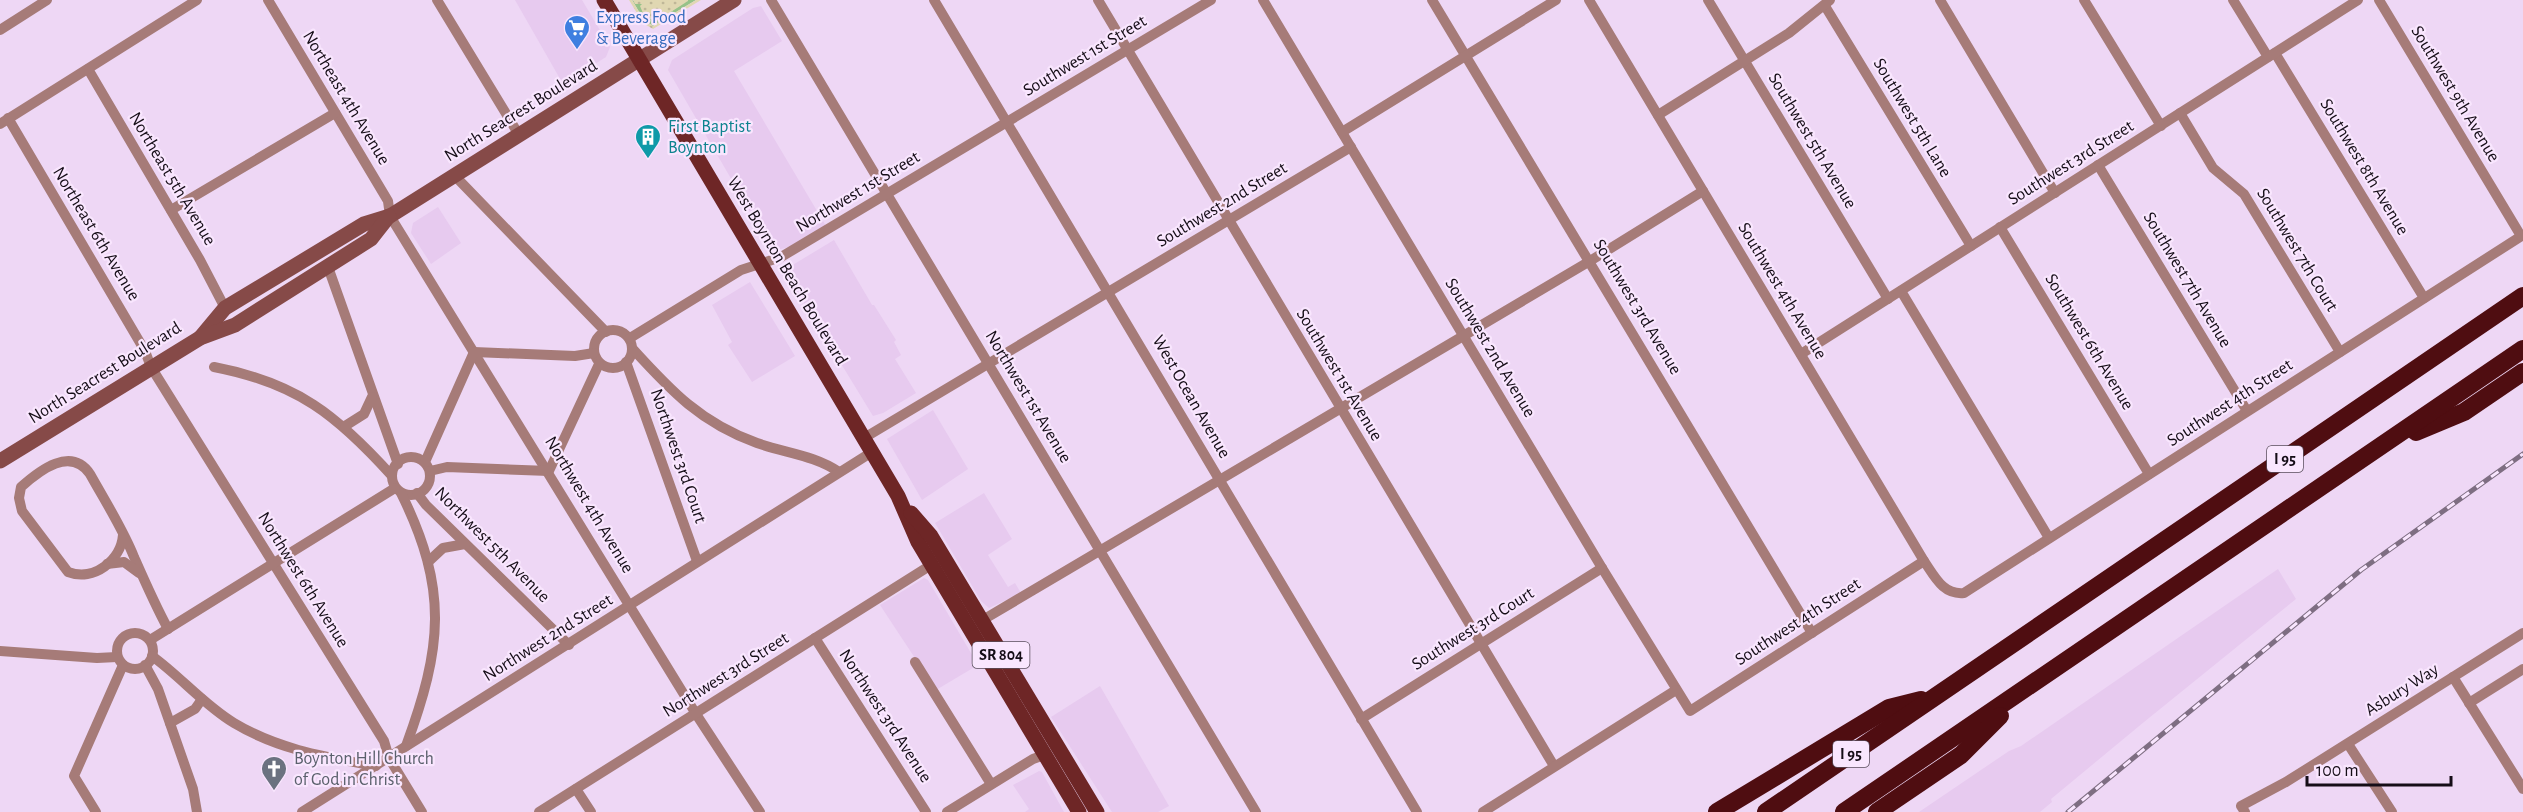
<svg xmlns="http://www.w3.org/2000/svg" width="2523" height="812" viewBox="0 0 2523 812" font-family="'Alegreya Sans',sans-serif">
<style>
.built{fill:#e7caef}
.grass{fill:#96c289}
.sand{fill:url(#sand-dots)}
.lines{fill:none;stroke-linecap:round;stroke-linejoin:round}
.street{stroke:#a67b78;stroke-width:10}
.secondary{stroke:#864a48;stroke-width:15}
.primary{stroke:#6e2626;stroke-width:15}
.highway{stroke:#4f0d11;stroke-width:18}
.rail-casing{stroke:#7e6e82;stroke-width:5}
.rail{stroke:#f9e6fe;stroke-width:3;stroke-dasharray:9;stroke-linecap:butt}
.labels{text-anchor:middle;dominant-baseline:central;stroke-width:4.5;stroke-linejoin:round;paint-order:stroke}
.shield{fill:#f9e6fe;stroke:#594e5c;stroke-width:1.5}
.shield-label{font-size:16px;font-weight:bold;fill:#150d17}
.shop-label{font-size:18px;fill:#366cbe;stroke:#f9e6fe;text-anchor:start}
.street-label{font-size:18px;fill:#150d17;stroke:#f9e6fe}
.culture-label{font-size:18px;fill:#0d838f;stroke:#f9e6fe;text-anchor:start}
.worship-label{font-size:18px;fill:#5b616d;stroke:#f9e6fe;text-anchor:start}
</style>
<defs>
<pattern id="sand-dots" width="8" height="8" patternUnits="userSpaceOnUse" patternTransform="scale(1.5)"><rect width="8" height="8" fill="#e0d7b2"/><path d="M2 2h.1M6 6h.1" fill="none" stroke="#bfb798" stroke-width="1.8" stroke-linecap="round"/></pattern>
</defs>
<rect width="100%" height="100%" fill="#eed7f5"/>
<g class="built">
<polygon points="515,0 582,0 610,47 606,57 563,84"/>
<polygon points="761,6 782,41 734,71 826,226 793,246 773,251 668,70 672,60 753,8"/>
<polygon points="438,207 461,243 431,264 411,233 413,223"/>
<polygon points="834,240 872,305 874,305 896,340 894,342 901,355 895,359 916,393 883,413 873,416 790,280 791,266"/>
<polygon points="750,282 795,356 752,382 728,345 732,342 712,305"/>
<polygon points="933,410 968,469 922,500 887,439"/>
<polygon points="984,493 1012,539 988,555 1008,587 1015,583 1021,593 989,608 981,601 935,523"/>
<polygon points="2278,569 2296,599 2144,722 2051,799 2052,802 2040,812 1919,812 2009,751 2021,746"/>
<polygon points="924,578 928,580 978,665 936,690 880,605"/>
<polygon points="1100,686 1169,806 1158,812 1112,812 1051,717"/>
<polygon points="1039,771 1042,772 1064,812 1025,812 1029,809 1013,785"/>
</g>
<polygon class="grass" points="632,0 642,4 647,16 655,22 688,0 696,0 653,26 644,20"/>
<g class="sand">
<polygon points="629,0 632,0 644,20 653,26 696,0 701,0 653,29 643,23"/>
<polygon points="633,0 688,0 688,1 655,22 651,18 645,18 640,6 642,4 635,4"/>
</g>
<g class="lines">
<g class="street">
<polyline points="268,0 388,201 390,216 696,714 760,812"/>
<polyline points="437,0 519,135"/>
<polyline points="771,0 1256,812"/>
<polyline points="934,0 1417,812"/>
<polyline points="1098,0 1554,766"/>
<polyline points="1263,0 1602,568 1690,711 1924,561"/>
<polyline points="1432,0 1812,633"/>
<path d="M 1589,0 L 1924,561 C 1935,577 1943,595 1964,593 L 2523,235"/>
<polyline points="1708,0 1888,299"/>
<polyline points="1940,0 2055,193"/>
<polyline points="2084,0 2161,126"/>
<polyline points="2233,0 2268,57"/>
<polyline points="2379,0 2521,236"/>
<polyline points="1825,6 1971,246"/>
<polyline points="0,30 47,0"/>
<polyline points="2275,53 2424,298"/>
<polyline points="88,69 200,260 225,308"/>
<polyline points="2180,113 2213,168 2244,194 2340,352"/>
<polyline points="1658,115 1789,33 1830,0"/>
<polyline points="8,118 145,351 151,367 384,741 389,758 422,812"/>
<polyline points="0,124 197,0"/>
<polyline points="1342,132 1556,0"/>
<polyline points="2098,165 2247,411"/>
<polyline points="454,175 606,332"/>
<polyline points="171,210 335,113"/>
<polyline points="2000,227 2149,474"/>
<polyline points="328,267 398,464"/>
<polyline points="1901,291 2049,538"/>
<circle cx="613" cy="349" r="19"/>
<polyline points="630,338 741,270 781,257 1211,0"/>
<path d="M 632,348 C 671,391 701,423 757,443 C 785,453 814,455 839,472"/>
<polyline points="1801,354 2358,0"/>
<polyline points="626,362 697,561"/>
<path d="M 214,367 C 297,383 337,415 392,476"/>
<polyline points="345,426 364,414 372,397"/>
<polyline points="864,438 1351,147"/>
<circle cx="411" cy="476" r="19"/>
<polyline points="425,462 474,352 575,356 594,353"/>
<polyline points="430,471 447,467 549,471 599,364"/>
<path d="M 401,493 C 449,590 442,648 406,746"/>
<polyline points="417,493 426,505 569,645"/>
<path d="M 123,535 C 121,560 94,582 68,572 L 22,511 L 19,498 L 21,487 C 40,470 71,446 90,474 C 105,501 123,529 134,557 C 145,582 155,605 168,629"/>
<polyline points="428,562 443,548 465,544"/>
<polyline points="107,564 124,562 139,573"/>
<polyline points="981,621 1590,261 1703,191"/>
<circle cx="135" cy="651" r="18"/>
<polyline points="815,638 926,812"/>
<polyline points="150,640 395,488"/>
<polyline points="0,651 97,658 117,657"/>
<path d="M 152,656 C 181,677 204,705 234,723 C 279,750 326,757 376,766"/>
<polyline points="915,662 991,784"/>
<polyline points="145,665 158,689 193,789 197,812"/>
<polyline points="2453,677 2523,633"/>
<polyline points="2469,703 2523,669"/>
<polyline points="1361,719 1602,568"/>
<polyline points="170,723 195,709 202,699"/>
<polyline points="2348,744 2392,812"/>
<polyline points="576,789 591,812"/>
<polyline points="96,812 74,776 123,665"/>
<polyline points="302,812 872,452"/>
<polyline points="539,812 931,565"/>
<polyline points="947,812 1033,759 1044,755"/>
<polyline points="1483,812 1676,690"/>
<polyline points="2245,812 2241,806 2286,782 2453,677 2523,789"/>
</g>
<g class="secondary">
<polyline points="200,338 225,308 364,224 390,216 734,0"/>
<polyline points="0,461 200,338 235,325 371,239 389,216"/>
</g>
<g class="primary">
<polyline points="604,0 898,496 918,542 1079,812"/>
<polyline points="911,513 931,536 1097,812"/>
</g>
<g class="highway">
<polyline points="2416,432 2464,412 2523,372"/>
<polyline points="1717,812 1889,708 1921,700"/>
<polyline points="1766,812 2523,296"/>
<polyline points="1844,812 2523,349"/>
<polyline points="1877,812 1961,755 2000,716"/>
</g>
<defs>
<polyline id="rail" points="2068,812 2361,570 2523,454"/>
</defs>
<use href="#rail" class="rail-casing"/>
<use href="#rail" class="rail"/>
</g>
<defs>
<symbol id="supermarket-pin" viewBox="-11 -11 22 30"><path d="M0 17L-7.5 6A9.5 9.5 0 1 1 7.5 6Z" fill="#3f7fe0" stroke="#f9e6fe"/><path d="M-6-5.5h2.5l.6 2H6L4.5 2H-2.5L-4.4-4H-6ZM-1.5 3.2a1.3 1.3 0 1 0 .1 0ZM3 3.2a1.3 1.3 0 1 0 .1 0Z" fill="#fff"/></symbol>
<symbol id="building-pin" viewBox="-11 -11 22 30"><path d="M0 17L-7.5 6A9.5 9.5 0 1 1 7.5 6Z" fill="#0f9aa8" stroke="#f9e6fe"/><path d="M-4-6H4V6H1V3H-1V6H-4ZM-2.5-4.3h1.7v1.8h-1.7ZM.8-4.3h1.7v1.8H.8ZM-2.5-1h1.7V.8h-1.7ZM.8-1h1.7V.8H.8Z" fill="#fff"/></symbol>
<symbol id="church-pin" viewBox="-11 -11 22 30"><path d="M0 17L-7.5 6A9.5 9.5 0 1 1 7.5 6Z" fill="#6b7280" stroke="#f9e6fe"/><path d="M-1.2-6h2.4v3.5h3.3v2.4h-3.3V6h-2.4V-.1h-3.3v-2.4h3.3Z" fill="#fff"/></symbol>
</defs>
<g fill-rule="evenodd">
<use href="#supermarket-pin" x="562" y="13" width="30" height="40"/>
<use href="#building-pin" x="633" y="122" width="30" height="40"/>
<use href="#church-pin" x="259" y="754" width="30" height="40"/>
</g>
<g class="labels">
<g class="shield">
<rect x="2267" y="446" width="36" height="26" rx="4.5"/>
<rect x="972.5" y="642" width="57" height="26" rx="4.5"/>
<rect x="1833" y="741" width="36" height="26" rx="4.5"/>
</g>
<g class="shield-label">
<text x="2285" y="459">I 95</text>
<text x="1001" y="655">SR 804</text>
<text x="1851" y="754">I 95</text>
</g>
<g class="shop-label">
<text x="596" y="18">Express Food<tspan x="596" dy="21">&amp; Beverage</tspan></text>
</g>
<g class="street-label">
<text transform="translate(1085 56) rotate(-31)">Southwest 1st Street</text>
<text transform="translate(2455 94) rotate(59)">Southwest 9th Avenue</text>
<text transform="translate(346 98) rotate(59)">Northeast 4th Avenue</text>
<text transform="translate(521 111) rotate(-32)">North Seacrest Boulevard</text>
<text transform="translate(1912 118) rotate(59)">Southwest 5th Lane</text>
<text transform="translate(1812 141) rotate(59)">Southwest 5th Avenue</text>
<text transform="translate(2071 163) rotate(-32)">Southwest 3rd Street</text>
<text transform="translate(2364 167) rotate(59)">Southwest 8th Avenue</text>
<text transform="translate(172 179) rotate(59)">Northeast 5th Avenue</text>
<text transform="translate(858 192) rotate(-31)">Northwest 1st Street</text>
<text transform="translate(1222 205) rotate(-31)">Southwest 2nd Street</text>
<text transform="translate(96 234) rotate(59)">Northeast 6th Avenue</text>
<text transform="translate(2297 250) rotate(59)">Southwest 7th Court</text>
<text transform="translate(787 271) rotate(59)">West Boynton Beach Boulevard</text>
<text transform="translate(2187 280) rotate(59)">Southwest 7th Avenue</text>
<text transform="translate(1782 291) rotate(59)">Southwest 4th Avenue</text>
<text transform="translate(1637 307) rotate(59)">Southwest 3rd Avenue</text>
<text transform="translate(2089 342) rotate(59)">Southwest 6th Avenue</text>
<text transform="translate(1490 348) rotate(59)">Southwest 2nd Avenue</text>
<text transform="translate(105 373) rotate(-32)">North Seacrest Boulevard</text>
<text transform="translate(1339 375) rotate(59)">Southwest 1st Avenue</text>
<text transform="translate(1028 397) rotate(59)">Northwest 1st Avenue</text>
<text transform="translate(1191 397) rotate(60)">West Ocean Avenue</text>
<text transform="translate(2230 403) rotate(-33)">Southwest 4th Street</text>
<text transform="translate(678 456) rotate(71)">Northwest 3rd Court</text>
<text transform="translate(589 505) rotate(59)">Northwest 4th Avenue</text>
<text transform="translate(492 545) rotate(45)">Northwest 5th Avenue</text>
<text transform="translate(303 580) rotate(58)">Northwest 6th Avenue</text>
<text transform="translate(1798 622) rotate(-33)">Southwest 4th Street</text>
<text transform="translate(1473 629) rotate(-32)">Southwest 3rd Court</text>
<text transform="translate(548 638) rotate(-32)">Northwest 2nd Street</text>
<text transform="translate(726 675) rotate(-32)">Northwest 3rd Street</text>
<text transform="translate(2402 690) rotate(-32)">Asbury Way</text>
<text transform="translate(885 716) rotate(57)">Northwest 3rd Avenue</text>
</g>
<g class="culture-label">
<text x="668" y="127">First Baptist<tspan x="668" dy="21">Boynton</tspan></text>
</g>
<g class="worship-label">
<text x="294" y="759">Boynton Hill Church<tspan x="294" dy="21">of God in Christ</tspan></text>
</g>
</g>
<path d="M2307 776v9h144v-9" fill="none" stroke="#150d17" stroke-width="3"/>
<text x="2316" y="776" font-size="18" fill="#150d17" stroke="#f9e6fe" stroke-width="4.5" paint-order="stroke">100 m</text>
</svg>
